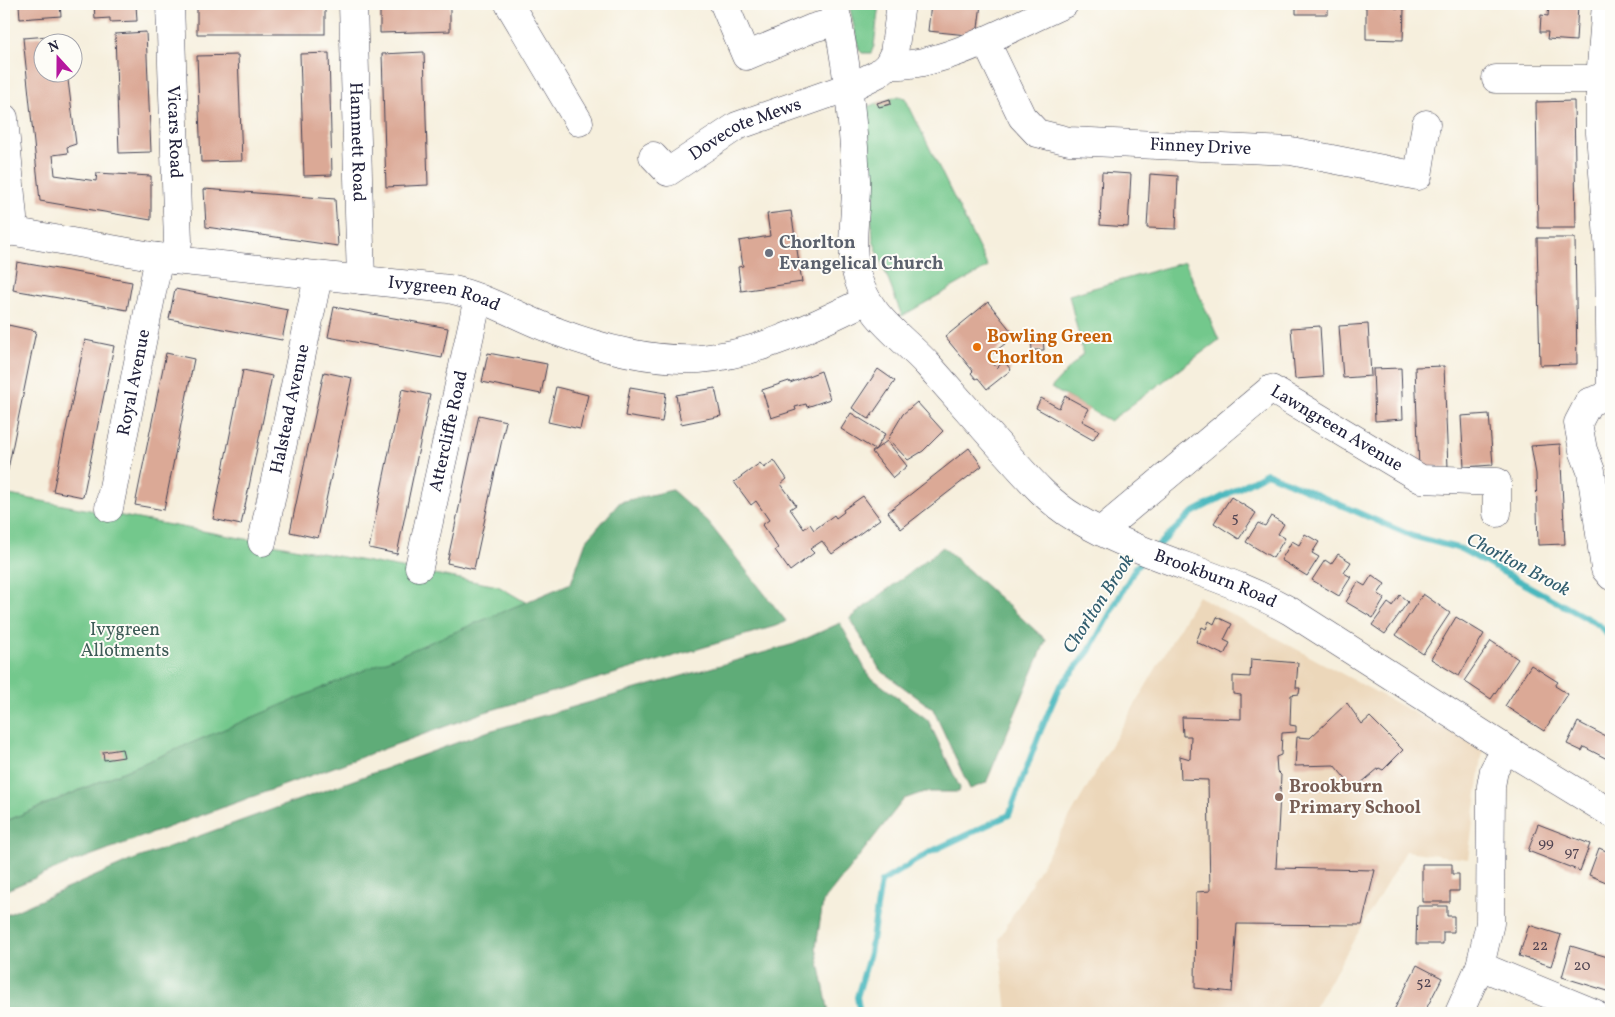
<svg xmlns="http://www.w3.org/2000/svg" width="1615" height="1017" viewBox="0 0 1615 1017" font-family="Vollkorn,serif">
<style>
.built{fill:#ecd7ba}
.green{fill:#73c88c;stroke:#4a7564}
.forest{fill:#5eac78;stroke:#40675a}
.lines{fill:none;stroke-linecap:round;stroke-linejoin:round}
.stream{stroke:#49b8be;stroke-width:6}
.building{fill:#dba996}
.minor-casing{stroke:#424153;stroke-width:29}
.minor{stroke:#fff;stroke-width:28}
.worship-dot{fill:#6b7280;stroke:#fdfcf7;stroke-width:2}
.food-dot{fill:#e8710a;stroke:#fdfcf7;stroke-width:2}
.education-dot{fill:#8d6e63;stroke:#fdfcf7;stroke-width:2}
.labels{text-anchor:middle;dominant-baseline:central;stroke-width:4;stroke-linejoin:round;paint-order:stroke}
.number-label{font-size:15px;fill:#504452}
.street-label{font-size:18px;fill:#22223b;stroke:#fdfcf7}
.worship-label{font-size:18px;font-weight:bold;fill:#5b616d;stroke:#fdfcf7;text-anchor:start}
.food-label{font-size:18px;font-weight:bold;fill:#c56008;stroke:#fdfcf7;text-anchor:start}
.park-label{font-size:18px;fill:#3e5c57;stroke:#fdfcf7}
.education-label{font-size:18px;font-weight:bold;fill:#785e54;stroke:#fdfcf7;text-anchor:start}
.water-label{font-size:19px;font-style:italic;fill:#325e6f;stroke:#fdfcf7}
</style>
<rect width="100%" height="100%" fill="#fdfcf7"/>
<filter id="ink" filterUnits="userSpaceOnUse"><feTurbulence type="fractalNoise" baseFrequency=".02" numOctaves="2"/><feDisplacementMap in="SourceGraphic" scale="10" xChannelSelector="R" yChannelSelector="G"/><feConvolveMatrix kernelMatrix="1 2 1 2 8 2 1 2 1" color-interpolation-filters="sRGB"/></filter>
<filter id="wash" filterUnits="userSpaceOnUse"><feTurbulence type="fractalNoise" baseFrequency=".0096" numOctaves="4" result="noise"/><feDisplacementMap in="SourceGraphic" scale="20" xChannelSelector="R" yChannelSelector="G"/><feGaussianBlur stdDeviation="1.12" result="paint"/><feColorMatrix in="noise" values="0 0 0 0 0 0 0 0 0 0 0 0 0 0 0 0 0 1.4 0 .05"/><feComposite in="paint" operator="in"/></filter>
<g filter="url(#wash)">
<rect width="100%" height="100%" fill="#f6efdd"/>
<polygon class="built" points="1198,596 1483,750 1468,859 1406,851 1311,1013 1007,1013 999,939"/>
<g class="green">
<polygon points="849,4 879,4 874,46 871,53 862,53 859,50"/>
<polygon points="899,96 905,98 910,108 988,267 902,316 873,240 864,113 866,107"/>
<polygon points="1185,262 1219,340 1110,421 1051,388 1083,354 1069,295"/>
<polygon points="4,494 498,586 527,603 4,822"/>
</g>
<g class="forest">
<polygon points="672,490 708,522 786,621 779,625 485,712 73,862 4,891 4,822 571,583 586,541 620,502"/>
<polygon points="943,547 1046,640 986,783 970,789 933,709 880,670 850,618"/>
<polygon points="840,623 869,676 928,720 960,788 959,792 924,792 904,799 823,902 816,947 829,1013 4,1013 4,916 130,861 489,731 794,644"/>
</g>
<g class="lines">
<g class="stream">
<polyline points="1157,547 1192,513 1267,473 1412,536 1461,549 1599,625 1611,639"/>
<polyline points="860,1013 857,997 870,953 881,882 930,852 1009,815 1040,732 1059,688 1089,651 1136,567 1146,558"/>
</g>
</g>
<g id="blocks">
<g class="building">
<polygon points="19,4 60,4 61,16 20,19"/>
<polygon points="94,4 136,4 137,21 110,22 110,18 95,19"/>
<rect x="197" y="4" width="128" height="30"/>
<polygon points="380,4 450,4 450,31 380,33"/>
<polygon points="931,4 981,4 977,36 928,31"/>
<polygon points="1296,4 1395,4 1395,8 1404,9 1403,40 1366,39 1366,7 1328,7 1328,14 1296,14"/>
<polygon points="1549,4 1578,4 1576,41 1547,39 1548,32 1540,32 1541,15 1548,16"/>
<polygon points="146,32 151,152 119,153 115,34"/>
<polygon points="63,35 63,42 42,42 42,72 67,72 76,144 67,147 68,153 53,155 55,175 96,181 97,173 151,176 151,220 40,201 23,38"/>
<polygon points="424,52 428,185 386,187 382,54"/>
<polygon points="329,53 332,175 304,176 300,54"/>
<polygon points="238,55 242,161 201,162 197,56"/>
<polygon points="890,99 891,104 879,107 877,103"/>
<polygon points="1574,101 1576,228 1538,228 1536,102"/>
<polygon points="1102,172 1131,174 1128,227 1100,225"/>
<polygon points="1150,174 1178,176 1176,229 1147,228"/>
<polygon points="204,189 335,199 338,246 206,227"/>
<polygon points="791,211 802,282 741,291 738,267 743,266 739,241 770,236 767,214"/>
<polygon points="1537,238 1575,238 1577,364 1540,365"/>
<polygon points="17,262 132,282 127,310 13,290"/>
<polygon points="175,289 288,310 282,340 169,319"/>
<polygon points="988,302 1015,336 988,357 997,368 1004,361 1011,370 987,389 978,378 976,379 971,373 973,371 945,337"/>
<polygon points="334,307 448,328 442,358 328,337"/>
<polygon points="1368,324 1371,376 1343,378 1339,326"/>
<polygon points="8,325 36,331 6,479 4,479 4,347"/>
<polygon points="1320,326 1323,377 1295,379 1291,328"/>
<polygon points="1031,338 1043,338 1044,350 1032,350"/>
<polygon points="85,340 114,346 83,497 53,491"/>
<polygon points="166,353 194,359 164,510 135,505"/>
<polygon points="488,353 547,364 541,394 482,382"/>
<polygon points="1444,366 1448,468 1419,469 1415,367"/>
<polygon points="1401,368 1403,419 1375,421 1373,369"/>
<polygon points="878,369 895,381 869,419 852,408"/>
<polygon points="243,370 272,376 241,525 213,519"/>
<polygon points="821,371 830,399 807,407 806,404 795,407 796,410 771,418 762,390 789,381 790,383"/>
<polygon points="324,372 352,378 318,538 290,532"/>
<polygon points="556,387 588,395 580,429 548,422"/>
<polygon points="630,387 666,393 662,422 625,416"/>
<polygon points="715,388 721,416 681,424 676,395"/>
<polygon points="402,389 430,395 397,554 369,548"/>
<polygon points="1065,396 1089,409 1082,421 1099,430 1093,440 1036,408 1041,398 1059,408"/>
<polygon points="917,402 943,431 923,451 908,460 888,439 903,414"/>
<polygon points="851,413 885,434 875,450 841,429"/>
<polygon points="1489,414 1493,465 1464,467 1461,416"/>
<polygon points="479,415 506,421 474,569 447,563"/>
<rect x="1607" y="428" width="4" height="26"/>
<polygon points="887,441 907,466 893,478 872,452"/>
<polygon points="1560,444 1565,544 1538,545 1536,474 1531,446"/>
<polygon points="969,448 982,466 901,529 888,512"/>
<polygon points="774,460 787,479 781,484 796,505 790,509 804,529 810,524 814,530 834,515 836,518 844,512 843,510 863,496 880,519 832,554 822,541 810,549 814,553 790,571 775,550 778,548 762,525 769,520 756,501 751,505 734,482 760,463 764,468"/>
<polygon points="1231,497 1256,513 1239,539 1214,523"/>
<polygon points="1271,516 1284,524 1278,534 1285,538 1273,558 1246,542 1258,523 1265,526"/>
<polygon points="1305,534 1319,542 1312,553 1319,557 1307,576 1281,560 1292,541 1299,545"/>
<polygon points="1338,554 1351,562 1344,573 1351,577 1339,596 1312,580 1325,560 1331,564"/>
<polygon points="1372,575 1385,584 1378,594 1385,598 1373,618 1346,602 1358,582 1365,586"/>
<polygon points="1423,594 1450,613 1423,654 1396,635"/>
<polygon points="1400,595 1408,602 1385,634 1372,625 1388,603 1392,606"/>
<polygon points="1217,617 1232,624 1224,640 1230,643 1224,655 1196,642 1202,627 1206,629 1209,621 1214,624"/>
<polygon points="1456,617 1484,634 1459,676 1431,659"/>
<polygon points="1491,641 1518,659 1491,699 1464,681"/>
<polygon points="1251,659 1298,663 1296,688 1300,688 1299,694 1291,695 1290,725 1296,726 1296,732 1282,733 1281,755 1276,757 1277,771 1281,775 1276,868 1375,870 1362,925 1237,924 1232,992 1195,988 1196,892 1210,891 1208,780 1181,779 1180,756 1190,759 1191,736 1183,736 1182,717 1241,719 1241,695 1233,694 1233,676 1250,677"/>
<polygon points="1531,665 1558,682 1555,686 1568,694 1544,731 1505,706"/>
<polygon points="1347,703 1362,724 1370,717 1403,750 1383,770 1379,768 1354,789 1334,765 1295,766 1297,737 1310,738"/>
<polygon points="1578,722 1611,739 1611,761 1584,747 1582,751 1567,744"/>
<polygon points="122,749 124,757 104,760 103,752"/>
<polygon points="1538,824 1590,844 1580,871 1528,851"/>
<polygon points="1599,848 1611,853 1611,884 1589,875"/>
<polygon points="1422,864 1452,864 1452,874 1459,874 1459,891 1450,891 1450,902 1422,902"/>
<polygon points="1417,906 1447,906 1447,916 1454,916 1454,932 1443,932 1443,944 1416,944"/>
<polygon points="1529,925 1561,935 1551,966 1519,956"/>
<polygon points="1571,946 1611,958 1611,992 1562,977"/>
<polygon points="1417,965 1442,978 1424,1013 1395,1013 1393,1012"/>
</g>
</g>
</g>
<g filter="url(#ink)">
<use href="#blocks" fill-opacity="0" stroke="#424153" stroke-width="1"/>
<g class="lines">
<defs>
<g id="minor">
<path id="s1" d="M 170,4 L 178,242 L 174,260"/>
<path id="s2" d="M 353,4 L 361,280"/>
<polyline points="509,4 579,122"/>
<polyline points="724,4 746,56 813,28 838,21"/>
<path id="s3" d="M 834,4 C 847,61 853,120 856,179 C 857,213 848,245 858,279 C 871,320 903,337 929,366 C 954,394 979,423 1004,451 C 1025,474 1047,501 1074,517 C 1142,558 1222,573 1290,611 L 1506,749 L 1494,770 L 1491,786 L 1490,923 L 1480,966 L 1459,1013"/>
<polyline points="1606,4 1600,79 1600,133 1609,252 1611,395"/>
<path id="s4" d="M 985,40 L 1022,117 L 1037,133 L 1069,141 L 1291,151 L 1418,176 L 1426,124"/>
<path d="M 888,65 C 941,69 1015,25 1064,4"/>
<polyline points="1496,79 1600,79"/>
<polyline points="4,118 13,218 11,232"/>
<path id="s5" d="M 653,156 L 668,172 L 737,126 L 857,84 L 879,73 L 888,65 L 894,53 L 901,4"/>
<path id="s6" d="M 4,230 L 174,260 L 449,289 C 487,297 521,319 558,332 C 603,349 651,361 699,359 C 758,355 815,325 867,300"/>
<polyline points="1611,395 1589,402 1578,423 1583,450 1591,471 1605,569 1611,576"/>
<path id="s7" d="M 109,508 L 159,257"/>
<path id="s8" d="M 1101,531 L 1271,389 L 1421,479 L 1497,482 L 1497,513"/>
<path id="s9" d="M 262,542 L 318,277"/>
<path id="s10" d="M 419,567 L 478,298"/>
<polyline points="1506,749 1611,813"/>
<polyline points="1480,966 1594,1013"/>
</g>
</defs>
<use href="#minor" class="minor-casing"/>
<use href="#minor" class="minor"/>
</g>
</g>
<circle class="worship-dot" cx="769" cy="253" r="5"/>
<circle class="food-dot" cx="977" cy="347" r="5"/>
<circle class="education-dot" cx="1279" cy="797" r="5"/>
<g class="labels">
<g class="number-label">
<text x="1235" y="518">5</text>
<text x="1546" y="843">99</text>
<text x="1572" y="852">97</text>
<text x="1540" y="946">22</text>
<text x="1582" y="966">20</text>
<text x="1424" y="983">52</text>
</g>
<g class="street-label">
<text stroke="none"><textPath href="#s5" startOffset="111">Dovecote Mews</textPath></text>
<text stroke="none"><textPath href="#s1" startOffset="128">Vicars Road</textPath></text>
<text stroke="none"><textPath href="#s2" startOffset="138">Hammett Road</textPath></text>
<text stroke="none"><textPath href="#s4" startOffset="272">Finney Drive</textPath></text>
<text stroke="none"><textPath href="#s6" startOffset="445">Ivygreen Road</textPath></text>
<text stroke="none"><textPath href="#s7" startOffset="128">Royal Avenue</textPath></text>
<text stroke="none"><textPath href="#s9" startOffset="136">Halstead Avenue</textPath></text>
<text stroke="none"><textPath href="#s10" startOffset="139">Attercliffe Road</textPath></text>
<text stroke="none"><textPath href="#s8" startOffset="298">Lawngreen Avenue</textPath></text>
<text stroke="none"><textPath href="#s3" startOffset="755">Brookburn Road</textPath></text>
</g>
<g class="worship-label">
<text x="779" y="243">Chorlton<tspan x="779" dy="21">Evangelical Church</tspan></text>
</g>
<g class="food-label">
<text x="987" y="337">Bowling Green<tspan x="987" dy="21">Chorlton</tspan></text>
</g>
<g class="park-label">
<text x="125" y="630">Ivygreen<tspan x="125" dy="21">Allotments</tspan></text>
</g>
<g class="education-label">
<text x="1289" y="787">Brookburn<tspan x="1289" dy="21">Primary School</tspan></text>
</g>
<g class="water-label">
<text transform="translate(1518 565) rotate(28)">Chorlton Brook</text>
<text transform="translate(1099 604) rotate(-57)">Chorlton Brook</text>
</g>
</g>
<rect width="1615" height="1017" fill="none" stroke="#fdfcf7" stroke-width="20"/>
<g transform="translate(58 58) rotate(339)"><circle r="24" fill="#fdfcf7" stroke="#a5a5ac"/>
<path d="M0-4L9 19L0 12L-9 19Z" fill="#b5179e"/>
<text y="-8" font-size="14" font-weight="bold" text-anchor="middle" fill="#22223b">N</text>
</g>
</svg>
